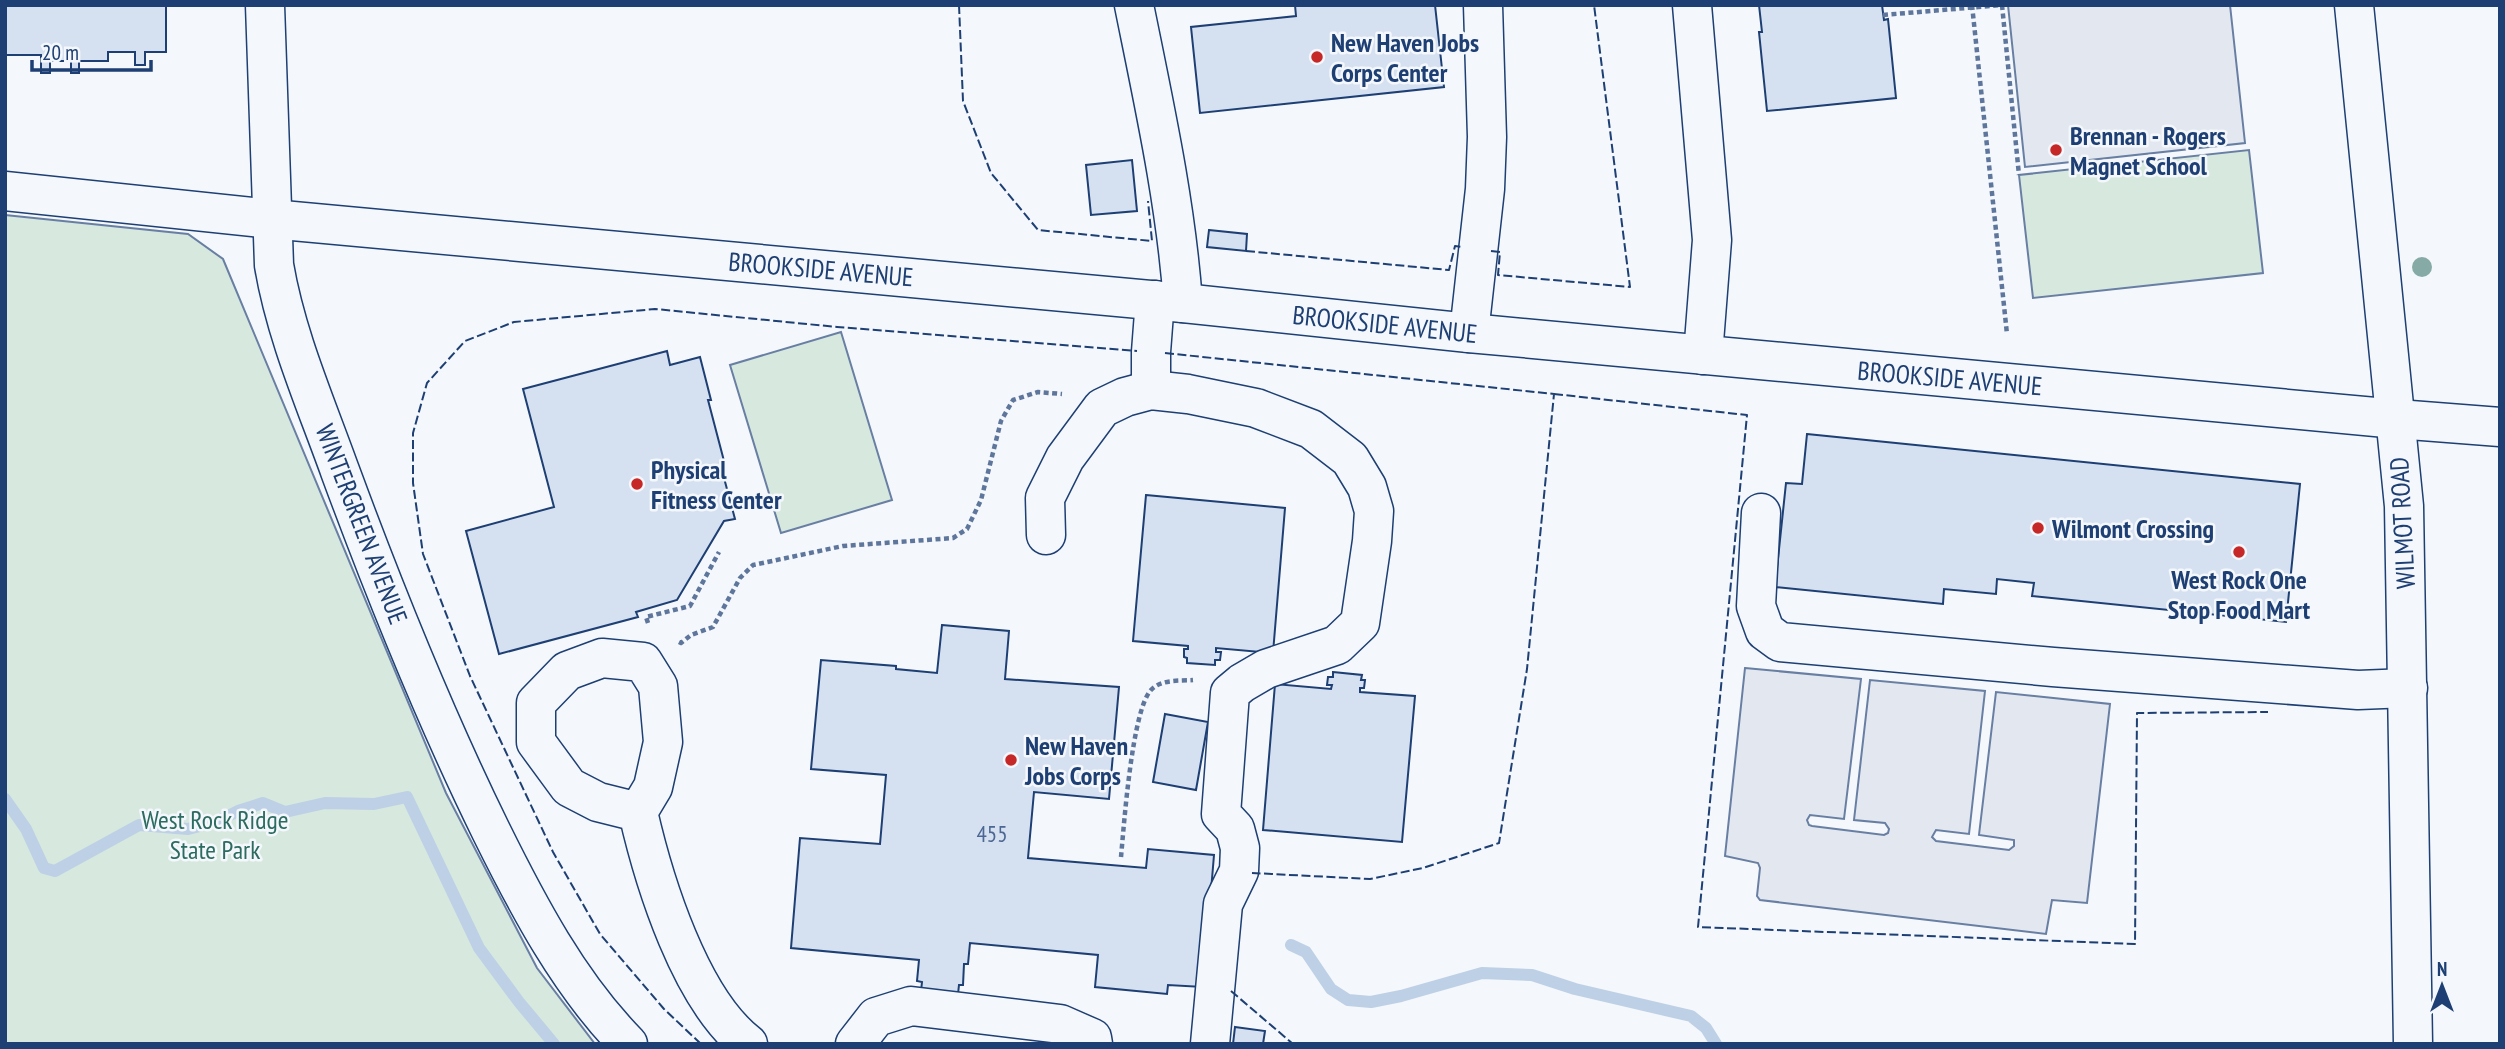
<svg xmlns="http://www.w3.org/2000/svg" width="2505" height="1049" viewBox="0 0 2505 1049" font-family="'PT Sans Narrow',sans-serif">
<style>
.green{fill:#d7e8df;stroke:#687fa3;stroke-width:2}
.parking{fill:#e3e8f0;stroke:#687fa3;stroke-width:2}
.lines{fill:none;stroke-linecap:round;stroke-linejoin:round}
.stream{stroke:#bed0e5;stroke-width:12}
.building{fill:#d5e0f0;stroke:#1d3f73;stroke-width:2}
.minor-casing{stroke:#1d3f73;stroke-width:41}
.path{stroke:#5e769c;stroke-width:4.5;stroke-dasharray:5 3.5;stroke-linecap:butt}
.minor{stroke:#f4f7fb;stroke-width:38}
.fence{stroke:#1d3f73;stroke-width:2;stroke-dasharray:9 3.5;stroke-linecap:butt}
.tree{fill:#86aba6}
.poi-dot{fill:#c62828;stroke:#f4f7fb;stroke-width:2.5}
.labels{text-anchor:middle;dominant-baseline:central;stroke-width:5;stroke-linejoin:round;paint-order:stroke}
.number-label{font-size:23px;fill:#4b6792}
.poi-label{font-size:26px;font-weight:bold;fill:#1d3f73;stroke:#f4f7fb;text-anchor:start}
.street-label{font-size:26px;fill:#1d3f73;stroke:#f4f7fb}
.park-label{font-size:26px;fill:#2c6c60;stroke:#f4f7fb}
</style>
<rect width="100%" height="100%" fill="#f4f7fb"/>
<g class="green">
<polygon points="2249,150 2263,273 2033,298 2019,175"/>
<polygon points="5,215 188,234 223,259 446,793 537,968 595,1044 5,1044"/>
<polygon points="841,332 892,500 781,533 730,365"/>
</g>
<g class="parking">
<polygon points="2008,5 2230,5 2245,143 2025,167"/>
<polygon points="1745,668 1861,679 1844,819 1810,815 1807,820 1809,825 1812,826 1884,835 1888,833 1889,829 1885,823 1854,820 1870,680 1985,691 1969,834 1936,830 1932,837 1936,841 2009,850 2014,846 2014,840 1979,835 1996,692 2110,704 2087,903 2052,900 2046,934 1760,900 1757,896 1760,868 1758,863 1725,856"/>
</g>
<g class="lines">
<g class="stream">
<polyline points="5,799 26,829 44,868 55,871 139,825 188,829 216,822 238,811 263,803 285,812 325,803 374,804 407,797 479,948 519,1002 554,1044"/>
<polyline points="1291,945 1306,952 1331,989 1348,1000 1371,1002 1401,996 1482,973 1532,975 1575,989 1691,1016 1706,1028 1716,1044"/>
</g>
</g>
<g class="building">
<polygon points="5,5 166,5 166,52 145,52 145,65 135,65 135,52 108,52 108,61 79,61 79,73 71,73 71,61 50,61 50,73 41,73 41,55 5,55"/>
<polygon points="1295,5 1435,5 1444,87 1200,113 1191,27 1296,16"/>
<polygon points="1759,5 1882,5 1884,20 1888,19 1896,98 1767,111 1759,32 1762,32"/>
<polygon points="1132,160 1137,211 1091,215 1086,165"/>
<polygon points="1209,230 1247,234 1246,251 1207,247"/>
<polygon points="667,351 670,365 700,357 711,400 708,400 724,461 720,463 735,519 724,521 677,600 636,612 638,617 499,654 466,531 554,507 523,389"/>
<polygon points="1807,434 2300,484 2286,622 2032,596 2034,583 1997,579 1996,594 1944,589 1943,604 1775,587 1786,483 1802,484"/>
<polygon points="1146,495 1285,508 1273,653 1216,648 1216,652 1221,652 1220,660 1215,660 1215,665 1187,663 1187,658 1184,657 1184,649 1188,649 1188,646 1133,641"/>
<polygon points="942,625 1009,631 1005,679 1119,687 1109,799 1034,792 1028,858 1146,868 1148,849 1214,855 1203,987 1168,985 1167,994 1095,987 1098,955 970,943 968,964 964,964 963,985 959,985 958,994 921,991 922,982 917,981 919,960 791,948 800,838 880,844 886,775 811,769 821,660 896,666 896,669 937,673"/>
<polygon points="1333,672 1362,675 1361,680 1365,680 1364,688 1360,688 1360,692 1415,696 1402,842 1263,830 1275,684 1331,689 1332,685 1327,685 1328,677 1333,677"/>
<polygon points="1165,714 1208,722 1196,790 1153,782"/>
<polygon points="1235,1027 1265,1031 1263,1044 1233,1044"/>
</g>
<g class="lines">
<defs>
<g id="minor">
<path d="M 265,5 L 274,265 C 286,336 316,404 340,471 C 385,593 434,715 491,831 C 528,906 569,984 628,1044"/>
<path d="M 1134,5 C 1154,104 1176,203 1183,303"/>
<polyline points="1692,5 1712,240 1703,355"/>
<polyline points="2354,5 2404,506 2413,1044"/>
<polyline points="5,191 271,219 1183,303 1469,333 2397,419 2500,427"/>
<polyline points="1469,333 1485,189 1487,137 1483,5"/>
<polyline points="1151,390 1151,352 1155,300"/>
<polyline points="1761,513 1756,606 1765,631 1780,642 2053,667 2358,690 2408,688"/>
<polyline points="1046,535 1045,498 1065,458 1102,408 1125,397 1151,390 1188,394 1256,408 1311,429 1350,459 1367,487 1374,511 1372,541 1360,623 1337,645 1266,669 1242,683 1230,693 1221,814 1235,829 1240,848 1239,871 1223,904 1210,1044"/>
<path d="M 638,812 L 598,802 L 569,787 L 536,742 L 536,703 L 567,671 L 602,658 L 643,662 L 658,686 L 663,742 L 653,787 L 638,812 C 654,882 690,999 748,1044"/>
<polyline points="855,1044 876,1017 911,1006 1060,1024 1092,1038 1093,1044"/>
</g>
</defs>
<use href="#minor" class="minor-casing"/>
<g class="path">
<polyline points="1972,5 2007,334"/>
<polyline points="2002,5 2019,175"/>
<polyline points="1883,15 2002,5"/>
<polyline points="648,623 646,617 690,606 719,552"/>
<polyline points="679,642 681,643 691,635 713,627 740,578 753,565 843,546 953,538 967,529 981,500 1001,421 1013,400 1038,392 1062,394"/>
<path d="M 1121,857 C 1124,825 1132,710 1151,690 C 1161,679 1180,681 1193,680"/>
</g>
<use href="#minor" class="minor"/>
<g class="fence">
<polyline points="959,5 963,101 991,173 1038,230 1152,241 1148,201"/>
<polyline points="1246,251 1449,270 1455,246 1463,247"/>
<polyline points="1491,251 1500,252 1498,275 1630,287 1594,5"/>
<polyline points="1165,353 1554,394 1527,669 1499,843 1423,868 1370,879 1252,873"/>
<polyline points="1554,394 1747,415 1698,927 2135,944 2137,713 2268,712"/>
<polyline points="1231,991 1293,1044"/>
<polyline points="701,1044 664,1009 600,934 553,852 470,676 423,554 413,483 413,433 427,383 465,341 514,322 655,309 837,327 1137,351"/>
</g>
</g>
<circle class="tree" cx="2422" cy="267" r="10"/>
<g class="poi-dot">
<circle cx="1317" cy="57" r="7"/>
<circle cx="2056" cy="150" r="7"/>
<circle cx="637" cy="484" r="7"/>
<circle cx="2038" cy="528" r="7"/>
<circle cx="2239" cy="552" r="7"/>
<circle cx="1011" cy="760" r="7"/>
</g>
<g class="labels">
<g class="number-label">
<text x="992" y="833">455</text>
</g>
<g class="poi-label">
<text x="1331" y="42">New Haven Jobs<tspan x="1331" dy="30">Corps Center</tspan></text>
<text x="2070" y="135">Brennan - Rogers<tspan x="2070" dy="30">Magnet School</tspan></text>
<text x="651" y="469">Physical<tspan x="651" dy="30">Fitness Center</tspan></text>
<text x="2052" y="528">Wilmont Crossing</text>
<text x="2239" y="579" text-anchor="middle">West Rock One<tspan x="2239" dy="30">Stop Food Mart</tspan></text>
<text x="1025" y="745">New Haven<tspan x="1025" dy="30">Jobs Corps</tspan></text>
</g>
<g class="street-label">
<text transform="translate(821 269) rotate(5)">BROOKSIDE AVENUE</text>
<text transform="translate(1385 324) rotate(6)">BROOKSIDE AVENUE</text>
<text transform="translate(1950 378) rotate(5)">BROOKSIDE AVENUE</text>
<text transform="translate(2402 523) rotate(-93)">WILMOT ROAD</text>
<text transform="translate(362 524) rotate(69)">WINTERGREEN AVENUE</text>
</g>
<g class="park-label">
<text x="215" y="819">West Rock Ridge<tspan x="215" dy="30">State Park</tspan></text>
</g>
</g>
<rect width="2505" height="1049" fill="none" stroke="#1d3f73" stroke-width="14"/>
<g transform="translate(2442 986)" stroke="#f4f7fb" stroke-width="5" paint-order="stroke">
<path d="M0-5L12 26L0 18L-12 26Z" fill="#1d3f73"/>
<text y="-10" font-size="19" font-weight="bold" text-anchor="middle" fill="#1d3f73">N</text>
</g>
<path d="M32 60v10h119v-10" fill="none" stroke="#1d3f73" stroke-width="3.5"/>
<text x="42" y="60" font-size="21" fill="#1d3f73" stroke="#f4f7fb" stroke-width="5" paint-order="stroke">20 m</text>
</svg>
